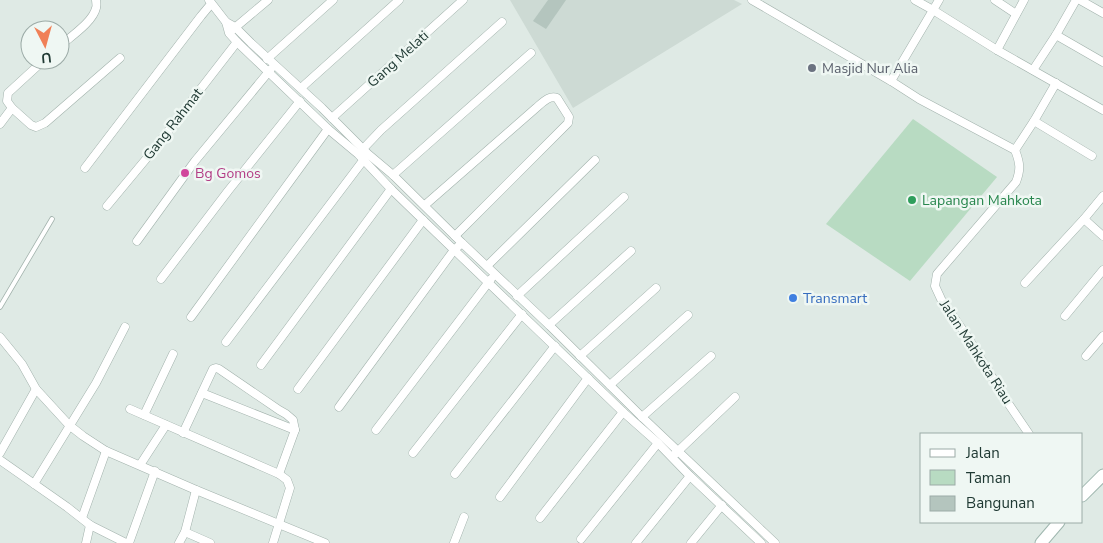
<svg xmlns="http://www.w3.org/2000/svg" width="1103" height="543" viewBox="0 0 1103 543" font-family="'Nunito Sans',sans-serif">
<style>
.built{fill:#cddad4}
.green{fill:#b8dbc2}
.building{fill:#b4c5be}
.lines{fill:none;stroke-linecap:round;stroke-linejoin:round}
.lane-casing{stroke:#a2b2ac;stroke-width:5.5}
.street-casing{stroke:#a2b2ac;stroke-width:9}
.secondary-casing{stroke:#9eb6ae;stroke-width:13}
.lane{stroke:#fff;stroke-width:4}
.street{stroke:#fff;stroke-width:8}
.secondary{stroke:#fff;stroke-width:11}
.worship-dot{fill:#6b7280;stroke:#eff7f3;stroke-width:2}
.hotel-dot{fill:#d1479c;stroke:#eff7f3;stroke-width:2}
.leisure-dot{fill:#2e9e5b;stroke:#eff7f3;stroke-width:2}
.shop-dot{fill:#3f7fe0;stroke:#eff7f3;stroke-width:2}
.labels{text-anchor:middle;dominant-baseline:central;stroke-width:5;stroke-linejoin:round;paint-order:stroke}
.street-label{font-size:14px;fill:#203a34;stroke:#eff7f3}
.worship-label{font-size:14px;fill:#5b616d;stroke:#eff7f3;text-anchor:start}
.hotel-label{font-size:14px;fill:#b23c85;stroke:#eff7f3;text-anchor:start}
.leisure-label{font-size:14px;fill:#27864d;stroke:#eff7f3;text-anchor:start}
.shop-label{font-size:14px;fill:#366cbe;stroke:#eff7f3;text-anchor:start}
</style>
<rect width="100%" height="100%" fill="#dfeae5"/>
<polygon class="built" points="510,0 734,0 742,4 573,108"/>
<polygon class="green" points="913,119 997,177 910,281 826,224"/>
<polygon class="building" points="548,0 566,0 546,29 533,21"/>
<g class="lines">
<defs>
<polyline id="lane" points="0,307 52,219"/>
<g id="street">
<polyline points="209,0 226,22 235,27 251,43 322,108 368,154 393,175 462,243 549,325 642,417 775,543"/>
<path d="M 752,0 L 891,81 L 919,99 L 1015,150 C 1020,163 1021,169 1016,182 L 937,274 L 935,286 L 941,299 L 967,336 L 1008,403 L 1029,434"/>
<polyline points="915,0 933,10 997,50 1103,110"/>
<polyline points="995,0 1016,14"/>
<polyline points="1080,0 1103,13"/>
<polyline points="226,22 229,33 237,42 328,129 358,154 391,189 423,220 623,412 658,443 690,476 761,543"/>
<polyline points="231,31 268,0"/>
<polyline points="1056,35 1103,62"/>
<path d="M 60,46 C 70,37 93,22 96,8 C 97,7 96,1 96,0"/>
<polyline points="997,50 1024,0"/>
<polyline points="267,59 333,0"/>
<polyline points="1033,70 1056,35 1076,0"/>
<polyline points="891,81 939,0"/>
<polyline points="301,88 399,0"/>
<polyline points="12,108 7,101 8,93 44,60"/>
<polyline points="332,118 463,0"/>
<polyline points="1034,121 1092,156"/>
<polyline points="0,124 12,108 31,125 36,127 45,123 120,58"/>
<polyline points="1015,150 1034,121 1056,83"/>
<polyline points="361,151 381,130 502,22"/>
<polyline points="85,168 201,16 211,4"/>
<polyline points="393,175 531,53"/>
<path d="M 425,205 L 536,108 C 542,103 549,95 557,98 L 569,117 L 568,123 L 455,236"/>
<polyline points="107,206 151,153 237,42"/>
<polyline points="1084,219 1103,236"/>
<polyline points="137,241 195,161 271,69"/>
<polyline points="487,266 595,160"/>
<polyline points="161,279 228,191 300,101"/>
<polyline points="1025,283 1084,219 1103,196"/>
<polyline points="517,296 624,197"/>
<polyline points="1065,316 1103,270"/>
<polyline points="191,317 328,129"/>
<polyline points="549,325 631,251"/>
<polyline points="0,337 22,364 36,389 69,425 83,436 106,451 196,490 325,543"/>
<polyline points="226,342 365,158"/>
<polyline points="580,356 656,288"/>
<polyline points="1086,356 1103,336"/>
<polyline points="261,365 391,189"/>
<polyline points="610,385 688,315"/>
<polyline points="298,389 423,220"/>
<polyline points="202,393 295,430"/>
<polyline points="339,407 454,250 462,243"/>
<polyline points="130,409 279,474 287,480 290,488 273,543"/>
<polyline points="144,415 173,354"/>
<polyline points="642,417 711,356"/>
<polyline points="376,430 491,279"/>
<polyline points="183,433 213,369 216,368 219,369 279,410 286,414 293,420 295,430 279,474"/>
<polyline points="0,453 36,389"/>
<polyline points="413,453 522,314"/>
<polyline points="675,454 735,397"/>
<polyline points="0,460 67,507 90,525 126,543"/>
<polyline points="140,465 166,425"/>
<polyline points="455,474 555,346"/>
<polyline points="34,484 96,383 125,327"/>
<polyline points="500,497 588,378"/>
<polyline points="82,518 106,451"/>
<polyline points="540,518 623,412"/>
<polyline points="185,532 210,543"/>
<polyline points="581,539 658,443"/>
<polyline points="86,543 90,525"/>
<polyline points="129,543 155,471"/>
<polyline points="179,543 185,532 196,490"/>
<polyline points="454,543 464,517"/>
<polyline points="636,543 690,476"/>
<polyline points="691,543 722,505"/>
</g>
<g id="secondary">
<polyline points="1082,496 1103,475"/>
<polyline points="1041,543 1059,522"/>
</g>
</defs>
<use href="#lane" class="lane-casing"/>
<use href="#street" class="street-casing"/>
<use href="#secondary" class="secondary-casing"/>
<use href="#lane" class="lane"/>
<use href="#street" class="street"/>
<use href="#secondary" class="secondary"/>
</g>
<circle class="worship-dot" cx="812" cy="68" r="5"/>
<circle class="hotel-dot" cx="185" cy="173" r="5"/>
<circle class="leisure-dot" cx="912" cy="200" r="5"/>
<circle class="shop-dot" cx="793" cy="298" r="5"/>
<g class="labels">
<g class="street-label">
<text transform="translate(398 59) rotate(-42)">Gang Melati</text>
<text transform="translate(173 124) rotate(-52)">Gang Rahmat</text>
<text transform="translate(976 352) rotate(57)">Jalan Mahkota Riau</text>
</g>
<g class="worship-label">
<text x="822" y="68">Masjid Nur Alia</text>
</g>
<g class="hotel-label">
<text x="195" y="173">Bg Gomos</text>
</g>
<g class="leisure-label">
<text x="922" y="200">Lapangan Mahkota</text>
</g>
<g class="shop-label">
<text x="803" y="298">Transmart</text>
</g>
</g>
<rect x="920" y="433" width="162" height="90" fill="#eff7f3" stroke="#9caba7"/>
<rect x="930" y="449" width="25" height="8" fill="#ffffff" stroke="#9caba7"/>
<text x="966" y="458" font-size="15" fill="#203a34">Jalan</text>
<rect x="930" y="470" width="25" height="15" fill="#b8dbc2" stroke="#9caba7"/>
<text x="966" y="483" font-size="15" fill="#203a34">Taman</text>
<rect x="930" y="496" width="25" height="15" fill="#b4c5be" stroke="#9caba7"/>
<text x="966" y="508" font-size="15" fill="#203a34">Bangunan</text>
<g transform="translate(45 45) rotate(174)"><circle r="24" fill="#eff7f3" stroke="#9caba7"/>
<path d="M0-4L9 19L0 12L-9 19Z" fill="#f08057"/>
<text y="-8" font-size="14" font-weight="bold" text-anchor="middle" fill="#203a34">U</text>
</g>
</svg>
